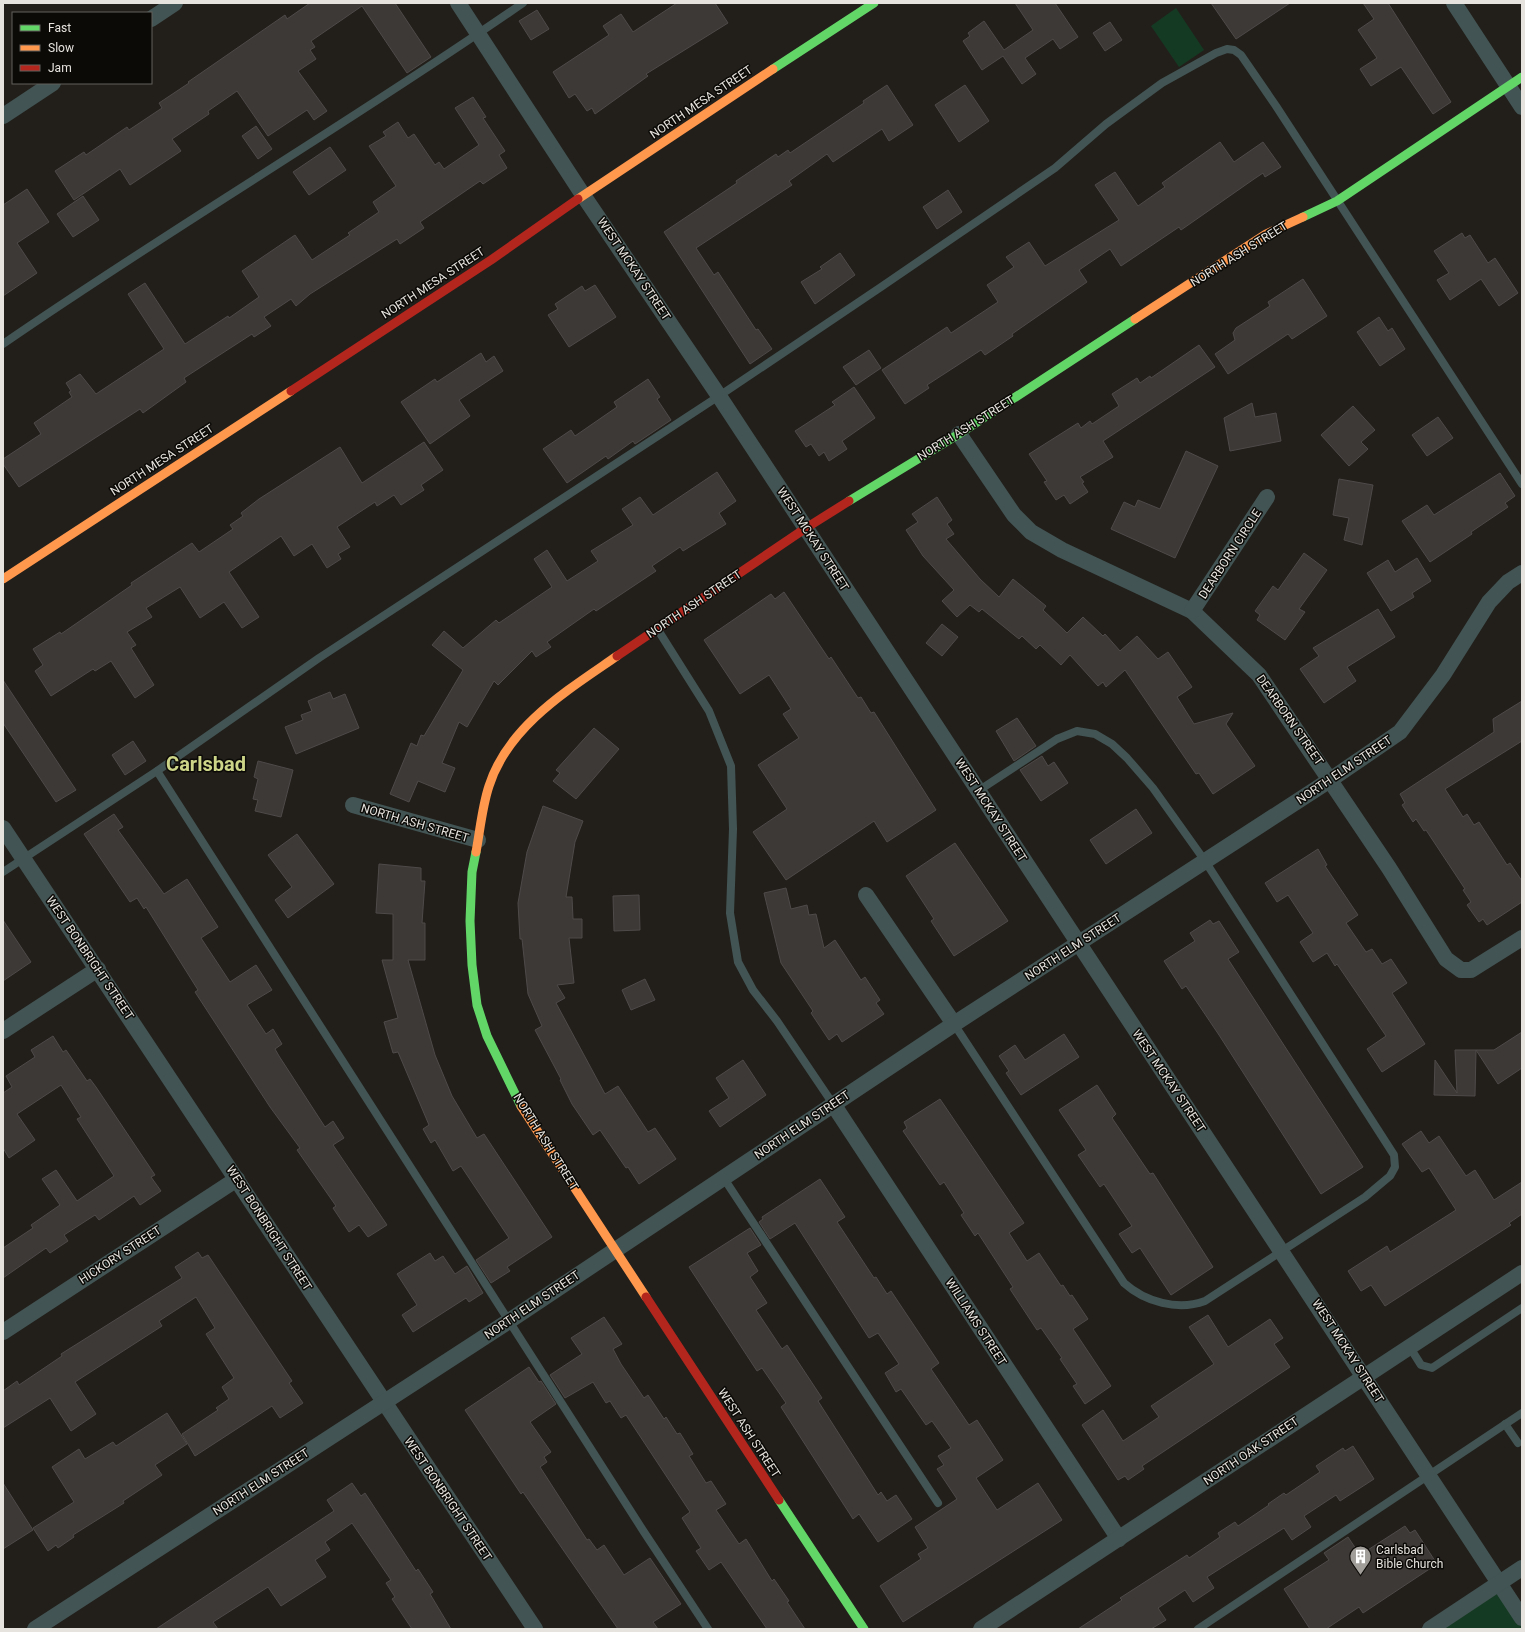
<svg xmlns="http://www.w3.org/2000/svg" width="1525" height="1632" viewBox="0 0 1525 1632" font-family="Roboto,sans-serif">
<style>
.green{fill:#153a23}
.building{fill:#3d3937;stroke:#4e4a49}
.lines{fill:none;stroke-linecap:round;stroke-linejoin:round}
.lane{stroke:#425453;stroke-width:8}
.street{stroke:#425453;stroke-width:16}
.fast{stroke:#63d668;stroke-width:9}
.slow{stroke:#ff974d;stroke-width:9}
.jam{stroke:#b3261e;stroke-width:9}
.labels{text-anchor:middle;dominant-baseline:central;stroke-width:3;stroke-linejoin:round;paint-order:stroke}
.street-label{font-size:12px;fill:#e6e3de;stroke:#0c0a07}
.poi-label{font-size:12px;fill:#e6e3de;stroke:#0c0a07;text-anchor:start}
.town-label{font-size:20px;font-weight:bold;fill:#cdd688;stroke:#0c0a07}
</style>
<rect width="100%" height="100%" fill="#221f1b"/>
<g class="green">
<polygon points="1176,8 1204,50 1179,67 1151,26"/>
<polygon points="1499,1584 1522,1618 1522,1629 1430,1629"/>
</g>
<g class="building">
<polygon points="310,3 395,3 431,57 407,73 362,6 311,41 315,47 310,50 316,59 298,71 327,111 314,120 307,110 268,136 237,91 208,111 209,114 172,139 181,151 130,185 120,169 74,200 55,171 84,152 86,155 127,127 129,130 162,108 159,103 189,83 188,82 285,15 287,19"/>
<polygon points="677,3 715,3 728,23 646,74 648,76 595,114 592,108 587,111 575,94 569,98 553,72 609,35 603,26 621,14 633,32"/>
<polygon points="1015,3 1055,3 1078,37 1060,49 1053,39 1025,58 1036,74 1022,84 1003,56 982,70 963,41 970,36 968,33 984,21 1004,50 1033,30"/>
<polygon points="1211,3 1290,3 1236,39"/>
<polygon points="1363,3 1388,3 1451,102 1433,114 1401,67 1371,86 1360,69 1377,58 1358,30 1374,19"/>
<polygon points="537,10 549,29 531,40 519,21"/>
<polygon points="1110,22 1122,40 1105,51 1093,33"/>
<polygon points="887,85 913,125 889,141 882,129 833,162 827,154 789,181 792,185 696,248 714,275 718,272 756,330 758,329 772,349 750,364 664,232 737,183 736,181 776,154 778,157 788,150 790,153 864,103 863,101"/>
<polygon points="965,85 989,121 959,142 935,105"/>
<polygon points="473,97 486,117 483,118 505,151 499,155 507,168 483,184 480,181 420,222 424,228 400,244 397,239 310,294 296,306 291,299 264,317 271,326 254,337 252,334 184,378 186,382 143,413 140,409 19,487 3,464 3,459 41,434 34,423 72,397 69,392 71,391 66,383 80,374 96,394 164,349 128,294 145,283 185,344 228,316 229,318 259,297 242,271 295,235 312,260 350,235 348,233 379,212 373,202 396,186 369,146 386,136 383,132 398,122 408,138 414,134 435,165 439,162 444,169 479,145 455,108"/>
<polygon points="256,126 272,149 258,159 242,136"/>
<polygon points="1220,142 1234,162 1263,142 1281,167 1265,177 1263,173 1254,179 1181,230 1179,227 1121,266 1110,249 1079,270 1087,282 1012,334 1013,336 985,355 981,350 927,385 929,388 905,404 882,370 947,327 951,333 998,302 987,285 1014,267 1006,257 1029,242 1045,266 1119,220 1095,185 1115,172 1138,206 1165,187 1162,183"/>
<polygon points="330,147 346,170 309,195 293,172"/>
<polygon points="27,189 49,222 17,243 37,273 3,296 3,205"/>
<polygon points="948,190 962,212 937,229 923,207"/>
<polygon points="83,196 99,220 73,237 57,214"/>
<polygon points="1462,233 1465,238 1470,235 1488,263 1495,258 1518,293 1499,306 1481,279 1450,300 1437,280 1449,273 1434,251"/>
<polygon points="840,253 855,275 815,304 801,282 822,269 820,267"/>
<polygon points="1303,279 1327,316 1292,339 1288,334 1228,374 1215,354 1235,340 1233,333 1236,328 1270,306 1268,302"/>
<polygon points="595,285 616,317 569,347 548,315 558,309 555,304 582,286 585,291"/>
<polygon points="1379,317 1388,331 1392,328 1405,349 1380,366 1357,332"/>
<polygon points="1199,345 1215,367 1103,441 1113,457 1080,477 1084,482 1082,483 1088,492 1070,504 1064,495 1056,500 1044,482 1047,481 1029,454 1078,423 1081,428 1090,421 1092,424 1119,406 1112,394 1137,378 1140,383 1150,376 1151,378"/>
<polygon points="869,350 881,368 856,385 843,367"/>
<polygon points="481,353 486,362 494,356 503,371 459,400 470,416 430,444 401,402 435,379 437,382"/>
<polygon points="648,379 660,397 657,399 671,420 635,444 633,441 608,459 606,456 567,483 543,449 571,430 575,436 617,407 614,402"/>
<polygon points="854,387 875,418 842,441 847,449 829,461 824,452 819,456 811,444 806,447 795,431 835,405 832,402"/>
<polygon points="1252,403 1255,417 1276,413 1281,441 1230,451 1224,418"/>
<polygon points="1353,406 1375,430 1361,442 1368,449 1349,466 1321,435"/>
<polygon points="1438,417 1453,438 1427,456 1412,435"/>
<polygon points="424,442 443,470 421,485 424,490 401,505 394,495 377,506 375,502 337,527 350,547 338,554 341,559 327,568 312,544 294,556 281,536 229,572 259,617 242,628 224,602 200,618 180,587 146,608 152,617 127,632 136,645 131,648 154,685 135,698 111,661 95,671 93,669 51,696 35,671 43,665 33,649 60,632 61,634 132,585 131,583 192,543 199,552 233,529 230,525 243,516 241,513 259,499 340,447 362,483"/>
<polygon points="1186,451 1218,466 1175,558 1111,529 1124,502 1135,507 1138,500 1160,509"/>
<polygon points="717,472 736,501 719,513 726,524 683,551 680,547 652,566 656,571 596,611 594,609 547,642 551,647 536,657 532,651 498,685 494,681 467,727 459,722 442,763 455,768 445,792 418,781 409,802 390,794 411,743 417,746 421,735 424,736 463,670 432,645 444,631 463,648 496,620 499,623 552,587 534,559 547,550 567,581 598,561 591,551 633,525 622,509 640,497 653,515"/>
<polygon points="1500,473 1515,496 1505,503 1508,507 1471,532 1472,534 1430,562 1402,521 1427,505 1434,515"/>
<polygon points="1339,479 1373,485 1362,545 1344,540 1349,518 1333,515"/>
<polygon points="937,497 952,520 947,524 954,534 946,539 980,579 999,597 1013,579 1046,606 1043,610 1067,633 1083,617 1103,636 1105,634 1120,651 1137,636 1158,659 1168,652 1192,687 1177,697 1194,724 1233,713 1226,724 1255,766 1213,794 1199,773 1196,774 1125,670 1106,687 1103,682 1098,686 1070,655 1061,665 1040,645 1036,649 1022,636 1019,639 982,609 979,612 970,605 957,617 942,601 954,590 923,556 906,530 918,522 912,514"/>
<polygon points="1304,553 1327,570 1299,609 1305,612 1285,640 1257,620 1260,615 1255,611 1273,586 1278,590"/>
<polygon points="1417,558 1431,581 1412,593 1414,597 1391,611 1367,573 1388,560 1395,572"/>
<polygon points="784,592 829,659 831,657 858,698 861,697 871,713 874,712 936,810 887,842 874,821 786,880 753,832 787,809 758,765 799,738 783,714 791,709 769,675 740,694 704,640 771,594 775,599"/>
<polygon points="1378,609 1395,637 1347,667 1356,681 1324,703 1300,669 1319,656 1313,648"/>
<polygon points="942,624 958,637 942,656 926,643"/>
<polygon points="3,680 76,790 56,802 3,723"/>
<polygon points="330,692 333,699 345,694 359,728 296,754 285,727 303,720 301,715 312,711 308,701"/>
<polygon points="1522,701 1522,741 1445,789 1463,817 1467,814 1474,825 1479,822 1507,865 1510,863 1522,881 1522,902 1487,925 1483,919 1479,922 1467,905 1471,902 1463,890 1465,889 1426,830 1424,831 1416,819 1413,822 1402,805 1405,803 1400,794 1494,732 1493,719"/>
<polygon points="1017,718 1036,746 1014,761 996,731"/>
<polygon points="594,728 619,749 576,799 553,781 560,773 556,770"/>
<polygon points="133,741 146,761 125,775 112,755"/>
<polygon points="1042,756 1048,766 1054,762 1068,783 1041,801 1020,770"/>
<polygon points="258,761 293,770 281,817 255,811 258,800 253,799 258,779 254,777"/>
<polygon points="543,806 583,821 575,842 566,897 572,897 573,919 582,919 582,938 569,938 574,983 557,985 565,998 556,1003 605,1094 618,1086 648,1132 655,1128 676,1159 639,1184 628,1167 626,1168 600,1130 593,1135 572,1104 560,1080 561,1079 535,1030 542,1026 528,994 522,939 520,939 518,903 527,852"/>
<polygon points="1136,809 1152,833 1106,864 1090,840"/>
<polygon points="114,814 123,827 118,830 164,894 187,879 218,927 201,938 230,982 256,965 272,990 247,1005 266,1034 273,1029 282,1044 275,1049 279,1056 325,1127 333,1121 344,1138 333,1145 387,1225 368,1237 359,1225 349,1232 333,1208 336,1206 297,1150 300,1148 270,1107 195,992 198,990 146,907 144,909 137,898 130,902 84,834"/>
<polygon points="297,834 334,884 288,918 275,900 292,887 268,855"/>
<polygon points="955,843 1008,921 954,956 931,921 934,919 906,876"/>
<polygon points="1318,849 1327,865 1325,866 1358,915 1346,923 1366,952 1372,949 1382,964 1391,959 1407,983 1392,993 1425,1044 1382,1072 1367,1049 1386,1036 1337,964 1335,966 1327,953 1313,962 1300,942 1313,933 1288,895 1277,902 1265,883"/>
<polygon points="379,864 421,868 421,881 425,881 422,923 425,923 425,960 408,960 435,1055 452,1096 477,1138 484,1134 552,1237 507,1267 510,1271 491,1283 476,1260 509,1238 461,1166 453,1171 435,1140 431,1143 423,1129 429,1125 398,1052 393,1053 384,1022 398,1018 382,960 393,960 393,914 376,913"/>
<polygon points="786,888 791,909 807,905 809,915 816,914 824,948 835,940 861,980 865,977 880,1000 876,1003 884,1014 842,1042 837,1034 829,1040 811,1013 813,1011 781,963 764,893"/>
<polygon points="639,895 640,930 614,931 613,896"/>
<polygon points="3,920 31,962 3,981"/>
<polygon points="1210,920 1213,924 1219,921 1239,952 1228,959 1363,1167 1321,1194 1219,1035 1186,986 1182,989 1164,961 1195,941 1190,933"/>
<polygon points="645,979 655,1000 631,1010 622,990"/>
<polygon points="1522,1032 1522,1068 1498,1084 1476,1050 1494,1050"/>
<polygon points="1064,1034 1079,1057 1021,1095 1006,1073 1009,1071 999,1056 1015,1045 1025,1060"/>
<polygon points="53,1036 63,1052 66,1050 87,1081 90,1079 96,1087 155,1175 151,1177 161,1191 140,1205 134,1196 99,1220 95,1215 64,1235 68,1241 50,1253 46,1248 3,1278 3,1248 33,1228 31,1225 60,1205 42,1179 56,1170 77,1201 114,1176 77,1119 81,1117 61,1085 17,1114 35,1140 9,1158 3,1148 3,1093 12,1087 6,1076 35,1057 31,1050"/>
<polygon points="1455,1050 1476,1050 1475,1096 1434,1095 1435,1060 1457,1093"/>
<polygon points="743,1060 766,1095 720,1127 709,1111 729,1098 716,1078"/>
<polygon points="1097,1085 1116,1114 1112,1118 1150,1174 1153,1173 1213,1267 1171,1295 1140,1248 1132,1253 1119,1234 1132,1226 1104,1184 1100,1187 1078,1155 1086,1150 1059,1110"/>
<polygon points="940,1099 1024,1223 1009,1233 1027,1261 1039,1253 1061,1286 1063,1285 1070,1296 1072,1295 1088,1319 1073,1329 1111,1386 1085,1404 1073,1386 1077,1384 1060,1359 1062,1358 1041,1328 1037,1330 1010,1289 1013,1287 978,1233 975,1236 961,1215 964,1213 944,1182 940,1185 903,1131 907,1128 904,1122"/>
<polygon points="1421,1131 1429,1143 1439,1136 1466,1176 1475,1170 1494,1200 1522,1182 1522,1214 1509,1223 1511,1225 1385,1306 1371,1285 1361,1291 1348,1271 1387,1246 1390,1252 1456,1210 1429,1168 1422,1172 1402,1144"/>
<polygon points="820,1179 845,1217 837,1222 874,1278 876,1277 887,1294 891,1291 939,1363 931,1369 969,1425 977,1420 1003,1460 976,1478 997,1510 1038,1483 1062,1520 903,1622 880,1586 921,1559 918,1554 928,1548 915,1527 957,1499 937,1469 944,1465 938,1456 951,1448 932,1421 926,1425 901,1389 896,1392 885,1373 899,1364 878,1333 869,1338 795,1223 770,1239 759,1222 763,1219 762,1217"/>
<polygon points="750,1228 761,1245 747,1253 758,1271 750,1277 767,1303 756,1310 782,1349 787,1345 822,1398 818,1401 878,1495 881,1492 887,1501 896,1495 912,1519 878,1542 859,1514 853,1519 781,1407 786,1403 762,1368 757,1371 689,1267"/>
<polygon points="198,1252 202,1258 208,1255 292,1381 289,1383 303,1403 280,1418 272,1406 195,1456 182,1434 218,1410 216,1408 229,1399 222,1387 234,1378 206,1334 215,1328 196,1297 159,1321 162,1326 75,1382 96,1414 71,1431 50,1398 3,1428 3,1391 17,1381 19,1385 62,1356 61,1354 182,1278 175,1267"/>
<polygon points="430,1253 435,1261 443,1256 455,1274 467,1266 483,1293 469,1302 466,1298 413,1332 402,1315 417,1305 397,1274"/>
<polygon points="1208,1315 1228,1347 1270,1319 1283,1338 1274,1344 1290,1367 1142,1466 1144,1469 1128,1480 1125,1476 1118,1480 1082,1425 1103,1410 1123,1441 1159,1417 1151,1406 1214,1364 1189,1327"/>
<polygon points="604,1317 622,1344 613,1349 621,1364 644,1398 648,1395 664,1419 666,1417 677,1434 680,1433 693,1454 689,1456 706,1483 711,1481 726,1504 716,1510 739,1544 746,1539 772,1581 774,1579 789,1601 787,1602 805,1629 767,1629 721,1562 709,1570 696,1551 701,1548 682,1518 690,1512 626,1415 621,1418 610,1401 606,1403 593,1382 565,1398 550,1375 582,1354 571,1338"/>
<polygon points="529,1367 539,1382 541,1381 556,1404 530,1422 551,1452 544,1457 547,1462 540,1467 587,1540 589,1539 597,1550 604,1545 624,1575 650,1558 681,1604 653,1622 658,1629 618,1629 523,1492 521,1494 465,1410"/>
<polygon points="167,1413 187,1444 155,1465 162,1475 123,1501 124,1503 73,1535 74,1537 58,1548 56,1545 48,1551 33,1528 74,1502 52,1467 79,1449 85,1459 113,1442 116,1446"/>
<polygon points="1353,1446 1374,1479 1340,1501 1336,1495 1304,1516 1311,1527 1292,1540 1284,1528 1207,1577 1214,1588 1193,1602 1185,1590 1158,1608 1166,1620 1151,1629 1078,1629 1122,1600 1120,1598 1187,1555 1189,1558 1220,1537 1218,1533 1235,1522 1238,1526 1269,1505 1268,1504 1284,1493 1286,1495 1320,1472 1316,1466 1343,1448 1345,1451"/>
<polygon points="3,1483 33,1530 3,1549"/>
<polygon points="352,1483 361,1496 365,1493 416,1571 418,1569 433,1592 430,1594 451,1629 412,1629 392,1599 395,1597 386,1583 391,1580 352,1523 325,1542 330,1550 315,1560 326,1577 281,1606 268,1587 213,1622 218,1629 156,1629 334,1511 327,1500"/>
<polygon points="1405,1526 1410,1533 1415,1530 1437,1564 1363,1613 1359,1607 1326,1629 1310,1629 1284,1589 1329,1560 1324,1553 1348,1537 1360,1555"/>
</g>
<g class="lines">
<g class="lane">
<path d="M 3,344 C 174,226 353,121 523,3"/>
<polyline points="658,630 709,711 731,766 733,829 730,913 738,962 753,990 777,1021 833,1104"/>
<polyline points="157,771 644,1532 708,1629"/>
<polyline points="3,872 157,771 319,658 719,396 881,287 1055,168 1106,124 1162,83 1216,53 1227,49 1234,50 1241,55 1276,106 1522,484"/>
<path d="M 954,1024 L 1124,1283 C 1145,1302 1178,1311 1205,1301 L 1365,1197 L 1390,1176 L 1395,1167 L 1394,1155 L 1205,861 L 1153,788 L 1127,758 L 1112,744 L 1095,734 L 1077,731 L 1057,739 L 978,791"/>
<polyline points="723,1177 938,1503"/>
<polyline points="1409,1346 1421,1365 1432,1368 1522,1308"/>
<polyline points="1505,1424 1518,1443"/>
<polyline points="1198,1629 1522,1413"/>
</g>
<g class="street">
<polyline points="458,3 583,195 719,396 1522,1618"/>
<polyline points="1454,3 1522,107"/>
<polyline points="151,19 175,3"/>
<polyline points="3,116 53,83"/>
<polyline points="959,434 1014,515 1031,532 1062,550 1192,611 1259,675 1389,868 1446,959 1461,970 1471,970 1522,938"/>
<polyline points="1192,611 1267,497"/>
<polyline points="353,805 478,840"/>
<polyline points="3,828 535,1629"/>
<polyline points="866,895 954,1024"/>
<polyline points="3,1031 98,969"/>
<polyline points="833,1104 1119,1539"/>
<polyline points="3,1332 237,1179"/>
<polyline points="35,1629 509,1321 954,1024 1330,780 1400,732 1443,675 1489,602 1508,582 1522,573"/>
<polyline points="981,1629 1522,1273"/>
<polyline points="1430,1629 1522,1568"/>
</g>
<g class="fast">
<polyline points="773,69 874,3"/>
<polyline points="1303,217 1337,201 1522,77"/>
<polyline points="849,501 959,434 1135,319"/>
<polyline points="476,852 472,872 470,921 472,965 477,1005 487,1036 521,1106"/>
<polyline points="779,1500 864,1629"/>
</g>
<g class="slow">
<polyline points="578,199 773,69"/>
<polyline points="1135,319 1266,234 1303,217"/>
<polyline points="3,579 291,391"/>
<path d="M 476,852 C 480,831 482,807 489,786 C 508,726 568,690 617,656"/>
<polyline points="521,1106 646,1297"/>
</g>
<g class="jam">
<polyline points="291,391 491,260 578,199"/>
<polyline points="617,656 806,528 849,501"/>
<polyline points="646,1297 779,1500"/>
</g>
</g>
<defs>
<symbol id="building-pin" viewBox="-11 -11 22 30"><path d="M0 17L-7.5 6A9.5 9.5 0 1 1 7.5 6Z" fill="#a19e9a" stroke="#0c0a07"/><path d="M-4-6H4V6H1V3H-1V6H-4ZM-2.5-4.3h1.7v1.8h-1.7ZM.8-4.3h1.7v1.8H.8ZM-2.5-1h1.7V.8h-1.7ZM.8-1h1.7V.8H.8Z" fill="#fff"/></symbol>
</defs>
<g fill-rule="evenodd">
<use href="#building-pin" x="1348" y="1544" width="25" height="34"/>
</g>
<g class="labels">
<g class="street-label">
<text transform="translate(701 102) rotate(-34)">NORTH MESA STREET</text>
<text transform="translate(1239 254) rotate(-32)">NORTH ASH STREET</text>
<text transform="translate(634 269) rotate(56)">WEST MCKAY STREET</text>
<text transform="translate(433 283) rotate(-33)">NORTH MESA STREET</text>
<text transform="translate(966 428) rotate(-32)">NORTH ASH STREET</text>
<text transform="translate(162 460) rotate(-33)">NORTH MESA STREET</text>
<text transform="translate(813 539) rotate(57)">WEST MCKAY STREET</text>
<text transform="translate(1230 554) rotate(-57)">DEARBORN CIRCLE</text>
<text transform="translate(694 604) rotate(-34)">NORTH ASH STREET</text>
<text transform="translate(1290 720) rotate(55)">DEARBORN STREET</text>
<text transform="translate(1344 770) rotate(-34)">NORTH ELM STREET</text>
<text transform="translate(991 810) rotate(57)">WEST MCKAY STREET</text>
<text transform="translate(415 823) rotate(16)">NORTH ASH STREET</text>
<text transform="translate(1073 947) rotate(-33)">NORTH ELM STREET</text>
<text transform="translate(90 958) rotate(56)">WEST BONBRIGHT STREET</text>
<text transform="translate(1169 1081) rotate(56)">WEST MCKAY STREET</text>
<text transform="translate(802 1125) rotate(-34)">NORTH ELM STREET</text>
<text transform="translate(546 1142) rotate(58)">NORTH ASH STREET</text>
<text transform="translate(269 1228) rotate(57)">WEST BONBRIGHT STREET</text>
<text transform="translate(120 1255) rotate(-33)">HICKORY STREET</text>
<text transform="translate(532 1305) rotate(-34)">NORTH ELM STREET</text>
<text transform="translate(976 1322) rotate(57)">WILLIAMS STREET</text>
<text transform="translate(1348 1351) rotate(57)">WEST MCKAY STREET</text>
<text transform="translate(749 1433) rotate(57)">WEST ASH STREET</text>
<text transform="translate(1251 1451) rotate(-34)">NORTH OAK STREET</text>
<text transform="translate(261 1482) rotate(-33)">NORTH ELM STREET</text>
<text transform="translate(448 1499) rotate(56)">WEST BONBRIGHT STREET</text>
</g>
<g class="poi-label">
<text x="1376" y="1550">Carlsbad<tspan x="1376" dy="14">Bible Church</tspan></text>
</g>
<g class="town-label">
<text x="206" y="764">Carlsbad</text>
</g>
</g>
<rect width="1525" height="1632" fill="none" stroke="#e6e3de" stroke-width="8"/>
<rect x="12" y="12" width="140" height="72" fill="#0c0a07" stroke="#63615d"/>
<rect x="20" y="25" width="20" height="6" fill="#63d668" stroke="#63615d"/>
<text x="48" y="32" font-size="12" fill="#e6e3de">Fast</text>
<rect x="20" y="45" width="20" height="6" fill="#ff974d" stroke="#63615d"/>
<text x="48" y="52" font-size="12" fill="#e6e3de">Slow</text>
<rect x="20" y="65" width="20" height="6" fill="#b3261e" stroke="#63615d"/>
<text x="48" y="72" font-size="12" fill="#e6e3de">Jam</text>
</svg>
